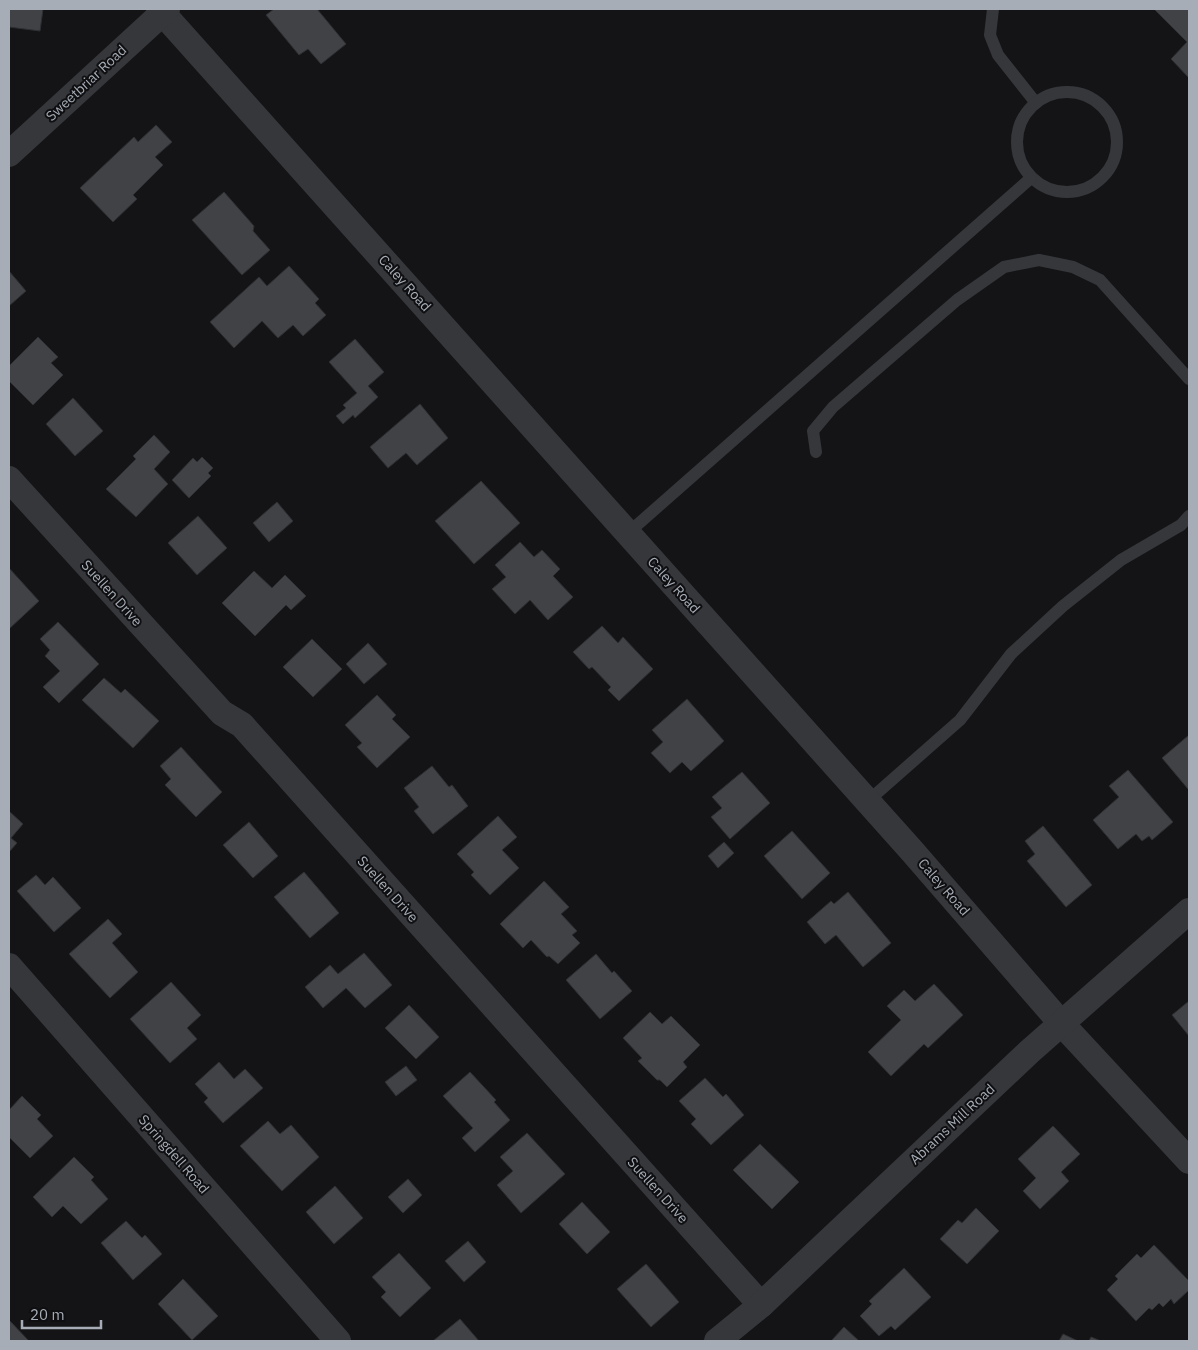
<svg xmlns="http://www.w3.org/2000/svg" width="1198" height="1350" viewBox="0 0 1198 1350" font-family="'IBM Plex Sans',sans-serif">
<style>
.building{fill:#404246;stroke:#2e2f32}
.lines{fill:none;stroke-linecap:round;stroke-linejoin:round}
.service{stroke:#35373b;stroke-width:12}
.minor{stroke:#35373b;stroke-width:26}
.labels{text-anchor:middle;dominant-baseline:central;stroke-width:4;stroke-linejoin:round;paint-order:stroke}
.street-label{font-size:14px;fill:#a6adb6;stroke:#0f0f11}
</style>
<rect width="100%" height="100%" fill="#141416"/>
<g class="building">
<polygon points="9,9 43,9 40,31 9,27"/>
<polygon points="274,9 317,9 346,44 321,64 308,49 299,55 266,15"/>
<polygon points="1154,9 1189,9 1189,78 1171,59 1187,42"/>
<polygon points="156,125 172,142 155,157 163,165 133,195 137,199 113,222 80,188 134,137 138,142"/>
<polygon points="224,192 254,226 253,231 270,250 242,275 192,220"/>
<polygon points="289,266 319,299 315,303 326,315 303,336 293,325 278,338 262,321 234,348 210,322 259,277 267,286"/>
<polygon points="9,271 26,291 9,306"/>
<polygon points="38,337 58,357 51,363 63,375 33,405 9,381 9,366"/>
<polygon points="355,339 384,372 368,386 378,397 355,418 353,415 343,424 336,416 346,408 343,405 357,393 329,362"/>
<polygon points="73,398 103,431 75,456 46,424"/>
<polygon points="420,404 448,438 417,465 406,453 388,468 370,447"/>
<polygon points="154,435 170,452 154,469 168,484 136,517 106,489 136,459 133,456"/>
<polygon points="202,457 213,468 208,473 211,476 189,498 172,480 193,458 197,462"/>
<polygon points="481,481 520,523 474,564 435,521"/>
<polygon points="277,502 293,521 269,542 253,523"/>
<polygon points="198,516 227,548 197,575 168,543"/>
<polygon points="520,542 534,557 542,550 560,569 553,576 573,597 548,620 530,600 515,614 492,589 506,577 495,565"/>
<polygon points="9,568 39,601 9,629"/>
<polygon points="254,571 272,588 285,575 306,596 291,610 286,605 255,636 222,603"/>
<polygon points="58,622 99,664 59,703 43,687 60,671 45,656 50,650 40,639"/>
<polygon points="602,626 618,643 623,637 653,669 619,701 608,690 611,687 592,667 589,669 573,652"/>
<polygon points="312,639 342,669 313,697 283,667"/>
<polygon points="368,643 387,664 364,684 346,664"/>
<polygon points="104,678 121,693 125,689 159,721 133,748 82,700"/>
<polygon points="377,695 396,715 392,719 410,737 377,768 357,747 362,743 345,725"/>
<polygon points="687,699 724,741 691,771 682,762 670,773 651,753 663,742 652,730"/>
<polygon points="1189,735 1189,788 1188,789 1162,758"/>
<polygon points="181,747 222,792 196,817 165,785 171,779 160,766"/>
<polygon points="432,766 449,787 452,785 468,806 433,834 414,811 419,807 404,788"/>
<polygon points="1128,770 1173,822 1152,840 1149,836 1142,841 1136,834 1118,849 1093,820 1119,797 1109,786"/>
<polygon points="742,772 770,803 730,839 711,817 722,808 712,797"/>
<polygon points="9,811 23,824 11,838 17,843 9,852"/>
<polygon points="498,816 517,837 502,850 519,868 490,895 471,875 474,872 457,854"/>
<polygon points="249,822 278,856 253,878 223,845"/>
<polygon points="1043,826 1092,885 1066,907 1027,861 1035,854 1025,841"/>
<polygon points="792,831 830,873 802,899 764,856"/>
<polygon points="724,842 734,853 718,868 708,856"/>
<polygon points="304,872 339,913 310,938 274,897"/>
<polygon points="36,875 45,885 53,877 81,908 54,932 17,891"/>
<polygon points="544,881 569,907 561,914 577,931 572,935 580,943 558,964 549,956 547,957 531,940 523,948 500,924"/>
<polygon points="848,892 891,943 863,967 836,935 825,944 807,922 831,901 834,904"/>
<polygon points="108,919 122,934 112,943 138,972 110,998 69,954"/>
<polygon points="364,953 392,985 365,1008 346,988 323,1008 305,987 330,965 338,974"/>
<polygon points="596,954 612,973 614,971 632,991 600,1019 566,980"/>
<polygon points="171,982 201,1015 187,1028 197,1039 170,1063 130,1019"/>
<polygon points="934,984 963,1015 928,1048 924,1044 891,1076 868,1052 901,1020 887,1006 904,990 915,1001"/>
<polygon points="1189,1001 1189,1036 1172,1015"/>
<polygon points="409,1005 439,1037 416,1059 385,1028"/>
<polygon points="650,1012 662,1024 671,1016 700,1045 683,1062 687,1067 667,1087 660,1080 657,1080 638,1061 642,1058 623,1038"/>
<polygon points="219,1062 234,1079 245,1069 263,1088 223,1123 204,1102 208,1098 195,1084"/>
<polygon points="406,1066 417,1080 396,1096 385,1082"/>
<polygon points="470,1072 496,1100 494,1102 510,1120 475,1152 462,1138 473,1128 443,1096"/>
<polygon points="705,1078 723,1097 726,1094 744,1115 711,1145 691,1124 696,1119 679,1101"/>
<polygon points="22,1096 41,1115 37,1119 53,1136 30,1158 9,1137 9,1110"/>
<polygon points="268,1121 280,1134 291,1125 319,1157 282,1191 240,1146"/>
<polygon points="1053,1126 1080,1154 1061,1172 1069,1181 1040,1209 1023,1191 1036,1178 1018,1159"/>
<polygon points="527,1133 565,1174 521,1213 497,1185 513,1171 500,1157"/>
<polygon points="760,1144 799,1182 772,1209 733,1170"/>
<polygon points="74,1157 94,1177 91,1180 108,1199 81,1224 63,1206 52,1217 33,1197"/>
<polygon points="408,1179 422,1195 403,1213 388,1197"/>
<polygon points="335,1186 363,1218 334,1244 306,1212"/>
<polygon points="582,1202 610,1232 587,1254 559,1224"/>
<polygon points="976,1208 999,1231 967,1264 940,1239 958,1220 962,1223"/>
<polygon points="126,1221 142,1238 145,1235 162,1254 133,1280 101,1243"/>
<polygon points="468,1241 486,1262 464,1282 445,1261"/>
<polygon points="1154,1245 1189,1281 1189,1290 1174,1304 1171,1299 1163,1307 1159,1303 1152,1310 1149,1308 1136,1321 1107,1290 1118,1279 1115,1276 1137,1254 1141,1258"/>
<polygon points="399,1253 431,1288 400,1317 381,1297 386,1292 372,1277"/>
<polygon points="646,1264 679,1302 651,1327 617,1289"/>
<polygon points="904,1268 931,1297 895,1330 891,1326 879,1336 860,1316 872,1304 869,1301"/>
<polygon points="183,1279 218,1316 192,1340 158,1304"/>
<polygon points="460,1319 479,1341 433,1341"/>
<polygon points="9,1320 29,1341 9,1341"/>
<polygon points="844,1327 859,1341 831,1341"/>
<polygon points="1063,1334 1078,1341 1059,1341"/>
<polygon points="1091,1337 1101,1341 1089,1341"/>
</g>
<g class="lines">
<g class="service">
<polyline points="993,9 990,35 998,55 1036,103"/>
<circle cx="1067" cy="142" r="50"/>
<polyline points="816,452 813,431 833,407 957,300 1004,267 1039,260 1073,267 1100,280 1189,379"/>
<polyline points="628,533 1031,178"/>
<polyline points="868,801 960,720 1011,654 1063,606 1121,560 1181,525 1189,516"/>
</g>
<g class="minor">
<polyline points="159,9 912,851 1061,1023 1189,1161"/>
<polyline points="9,154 167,9"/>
<polyline points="9,479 222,713 242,725 761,1305"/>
<polyline points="9,966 338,1341"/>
<polyline points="717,1341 761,1305 1029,1052 1189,911"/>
</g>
</g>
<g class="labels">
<g class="street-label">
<text transform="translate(86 83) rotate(-43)">Sweetbriar Road</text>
<text transform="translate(405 283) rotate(48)">Caley Road</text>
<text transform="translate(674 585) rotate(48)">Caley Road</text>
<text transform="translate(112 593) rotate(48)">Suellen Drive</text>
<text transform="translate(944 887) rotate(49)">Caley Road</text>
<text transform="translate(388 889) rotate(48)">Suellen Drive</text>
<text transform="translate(952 1124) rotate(-43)">Abrams Mill Road</text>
<text transform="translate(174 1154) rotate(49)">Springdell Road</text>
<text transform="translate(658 1190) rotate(48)">Suellen Drive</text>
</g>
</g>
<rect width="1198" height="1350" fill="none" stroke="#a6adb6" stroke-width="20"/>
<path d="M22 1320v8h79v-8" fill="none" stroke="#a6adb6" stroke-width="2.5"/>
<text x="30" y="1320" font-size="15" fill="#a6adb6" stroke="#0f0f11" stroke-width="4" paint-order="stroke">20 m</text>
</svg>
